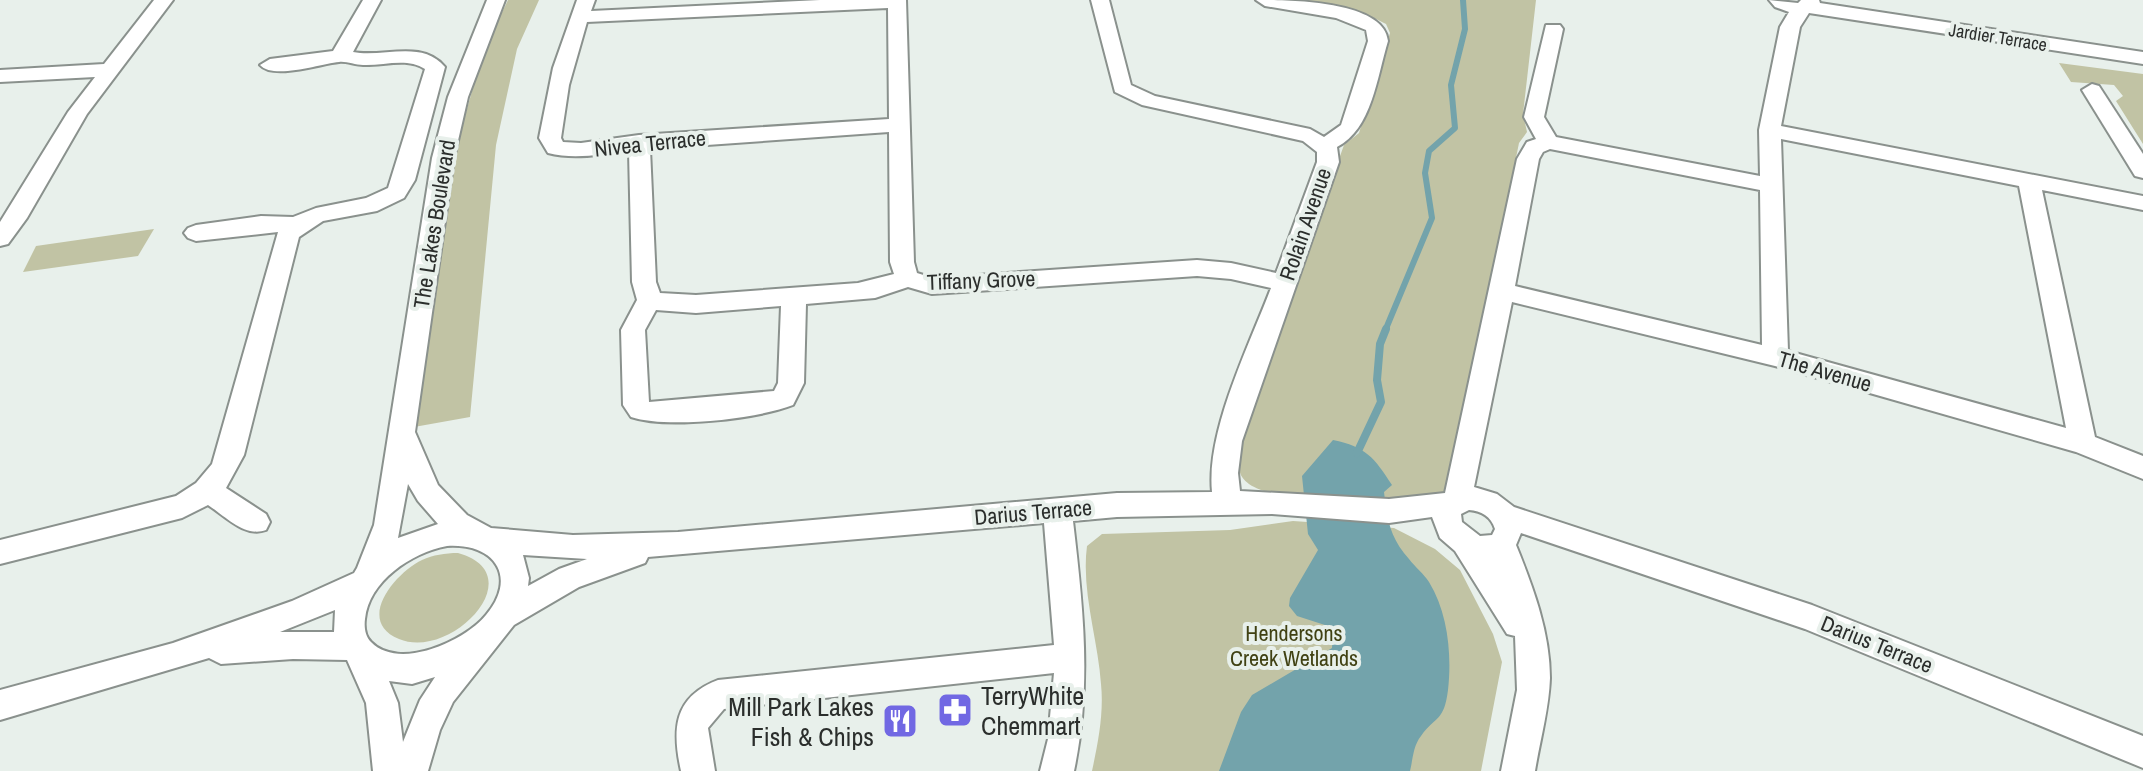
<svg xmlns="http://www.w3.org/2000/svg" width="2143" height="771" viewBox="0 0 2143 771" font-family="'Archivo Narrow',sans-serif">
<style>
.green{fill:#c1c3a4}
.water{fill:#73a3ab}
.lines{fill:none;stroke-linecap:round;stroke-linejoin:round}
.stream-far1{stroke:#73a3ab;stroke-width:6}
.stream{stroke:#73a3ab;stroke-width:8}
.minor-casing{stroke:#8a918d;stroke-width:4}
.minor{fill:#fff;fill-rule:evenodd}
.labels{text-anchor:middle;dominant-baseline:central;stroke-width:8;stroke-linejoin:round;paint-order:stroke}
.far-street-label{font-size:18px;fill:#2b2e2c;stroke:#e8f0eb}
.street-label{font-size:22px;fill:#2b2e2c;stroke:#e8f0eb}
.park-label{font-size:22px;fill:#404113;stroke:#e8f0eb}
.near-poi-label{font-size:26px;fill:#2b2e2c;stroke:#e8f0eb;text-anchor:start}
</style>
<rect width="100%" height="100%" fill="#e8f0eb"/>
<g class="green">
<polygon points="508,0 539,0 517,49 496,145 470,417 414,427 455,151 484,49"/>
<path d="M 1289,0 L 1536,0 L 1523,114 L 1527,132 L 1519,143 L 1447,495 L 1423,502 L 1264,491 C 1238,482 1236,471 1240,446 L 1330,184 L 1344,145 L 1359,133 L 1390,33 L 1386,24 L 1370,16 Z"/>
<polygon points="2059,63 2143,74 2143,144 2116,101 2123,96 2114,85 2071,82"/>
<polygon points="154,229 138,256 23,272 36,246"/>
<path d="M 1293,521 L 1394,528 L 1435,549 L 1460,570 L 1493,634 L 1502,662 L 1481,771 L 1092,771 C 1098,743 1104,713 1101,684 C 1098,639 1081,591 1087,546 L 1102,534 L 1230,530 Z"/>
<path d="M 458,553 C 534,574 451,661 399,639 C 355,621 395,573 422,560 C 433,555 445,553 458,553 Z"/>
</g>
<path class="water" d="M 1333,440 C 1366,447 1374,457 1392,485 L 1384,492 C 1387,519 1390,538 1409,559 C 1415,567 1424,574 1429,582 C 1448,613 1452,655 1448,690 C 1444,722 1436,715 1421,736 C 1413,746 1413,759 1410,771 L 1219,771 L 1241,712 L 1252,695 L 1332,648 L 1333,633 L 1328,626 L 1297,616 L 1289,606 L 1290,598 L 1318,550 L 1308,534 L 1302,476 Z"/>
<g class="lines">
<polyline class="stream-far1" points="1385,331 1432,218 1425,173 1429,151 1455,128 1451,85 1465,29 1463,0"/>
<polyline class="stream" points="1357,453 1381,402 1377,380 1380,344 1386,329"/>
<defs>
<g id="minor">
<polygon points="154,0 173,0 87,114 27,218 8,244 0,246 0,222 68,112 95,77 0,82 0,70 104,64"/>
<path d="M 363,0 L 381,0 L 353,52 C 383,58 422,39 445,67 L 415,180 L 404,198 L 377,211 L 323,221 L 299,237 L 244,455 L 226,488 L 266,514 L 270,522 L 266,530 C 245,538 225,516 208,505 L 182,518 L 0,564 L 0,540 L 176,496 L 196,483 L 212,464 L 278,232 L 196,241 L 188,238 L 184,233 L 188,228 L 196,225 L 261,216 L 293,217 L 316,208 L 366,198 L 388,188 L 425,69 C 407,57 383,66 363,65 C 355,65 346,61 339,62 C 320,64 273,80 260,65 L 270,59 L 333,51 Z"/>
<path d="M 487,0 L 505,0 L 468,97 L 454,158 L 415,432 L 438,485 L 467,515 L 491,528 L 573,535 L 678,532 L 1117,493 L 1212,492 C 1206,431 1249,346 1271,288 L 1231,279 L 1197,276 L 932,294 L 908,287 L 875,298 L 806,304 L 804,383 L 793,405 C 757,419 667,429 631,417 L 623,405 L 621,330 L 637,300 L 632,282 L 629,151 C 602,154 575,160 548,153 L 539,138 L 553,68 L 577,0 L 595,0 L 591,11 L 820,0 L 906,0 L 914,262 L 917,273 L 933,278 L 1197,260 L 1231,263 L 1276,273 L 1317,162 L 1317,152 L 1303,141 L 1142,105 L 1115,92 L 1091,0 L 1109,0 L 1131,85 L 1155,96 L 1310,129 L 1324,137 L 1341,125 L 1368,41 L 1366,30 L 1336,18 L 1265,6 L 1256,0 C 1287,0 1384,0 1388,41 C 1377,77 1372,129 1337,147 L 1339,162 L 1242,441 L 1238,473 L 1240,491 L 1389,499 L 1445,493 L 1517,159 L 1527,142 L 1536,139 L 1524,117 L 1546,25 L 1560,25 L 1563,29 L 1544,117 L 1556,137 L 1760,176 L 1759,130 L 1780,27 L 1789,12 L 1775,7 L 1769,0 L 1798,3 L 1801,0 L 1819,0 L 1820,3 L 2143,52 L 2143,64 L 1809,13 L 1800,27 L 1781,126 L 2143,196 L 2143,210 L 2042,190 L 2095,437 L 2143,456 L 2143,479 L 2076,452 L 1775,366 L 1512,302 L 1474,487 L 1497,494 L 1514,507 L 1812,605 L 2143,736 L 2143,768 L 1805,629 L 1521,533 L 1516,545 C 1533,587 1550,632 1550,678 C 1549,709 1540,740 1535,771 L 1501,771 L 1517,690 L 1515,636 L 1507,634 L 1455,551 L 1440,538 L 1432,517 L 1389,523 L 1272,514 L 1117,517 L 1073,521 C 1083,606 1092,686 1074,771 L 1040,771 L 1048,739 L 1054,673 L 724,709 L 708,728 L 715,771 L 681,771 C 672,730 673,697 718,680 L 1054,645 L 1044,523 L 648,557 L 645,563 L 579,587 L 514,625 L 453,702 L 440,730 L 428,771 L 373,771 L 366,703 L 347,660 L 293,659 L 221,664 L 209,658 L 0,720 L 0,690 L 173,643 L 292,601 L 354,573 L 357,568 L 374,525 L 432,158 L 448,97 ZM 888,8 L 889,119 L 639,135 L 581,143 L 563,142 L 561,138 L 569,85 L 587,22 ZM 889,132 L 890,262 L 894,274 L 858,283 L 696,295 L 660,293 L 656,282 L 650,149 ZM 1781,139 L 2019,186 L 2066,428 L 1788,351 ZM 1550,149 L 1760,190 L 1762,345 L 1515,286 L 1539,159 L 1543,152 ZM 781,306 L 778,383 L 774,391 L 649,402 L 645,330 L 656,310 L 696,313 ZM 408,484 L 418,501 L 438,524 L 398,538 ZM 1469,510 C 1481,511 1491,516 1495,529 L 1492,535 L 1480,536 L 1462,522 L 1461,514 ZM 447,546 C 495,543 518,577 486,615 C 465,641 399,671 371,642 C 365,636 364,627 365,619 C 369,581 411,553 447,546 ZM 523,555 L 587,559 L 559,569 L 528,586 L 529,578 ZM 335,610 L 334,632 L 280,632 ZM 435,677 L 420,700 L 403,742 L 398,703 L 389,681 L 412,684 Z"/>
<polygon points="2092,84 2099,86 2143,154 2143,178 2135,176 2082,90"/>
</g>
</defs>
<use href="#minor" class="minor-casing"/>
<use href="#minor" class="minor"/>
</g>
<defs>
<symbol id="pharmacy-square" viewBox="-11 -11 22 22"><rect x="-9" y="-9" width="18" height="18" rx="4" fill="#7168e3" stroke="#e8f0eb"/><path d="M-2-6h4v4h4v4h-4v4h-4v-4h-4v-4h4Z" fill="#fff"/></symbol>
<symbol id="restaurant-square" viewBox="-11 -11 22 22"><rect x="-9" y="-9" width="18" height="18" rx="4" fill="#7168e3" stroke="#e8f0eb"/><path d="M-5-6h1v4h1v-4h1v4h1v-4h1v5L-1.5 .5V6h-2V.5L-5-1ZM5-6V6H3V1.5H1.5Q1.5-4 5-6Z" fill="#fff"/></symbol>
</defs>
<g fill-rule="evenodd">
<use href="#pharmacy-square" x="935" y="690" width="40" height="40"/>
<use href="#restaurant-square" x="880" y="701" width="40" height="40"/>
</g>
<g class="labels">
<g class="far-street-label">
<text transform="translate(1998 37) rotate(9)">Jardier Terrace</text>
</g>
<g class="street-label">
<text transform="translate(650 143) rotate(-6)">Nivea Terrace</text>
<text transform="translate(434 224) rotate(-81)">The Lakes Boulevard</text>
<text transform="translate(1305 224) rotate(-71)">Rolain Avenue</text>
<text transform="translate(981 280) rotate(-2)">Tiffany Grove</text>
<text transform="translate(1825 371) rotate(16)">The Avenue</text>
<text transform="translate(1033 512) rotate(-5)">Darius Terrace</text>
<text transform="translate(1877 644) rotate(22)">Darius Terrace</text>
</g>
<g class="park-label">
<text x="1294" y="633">Hendersons<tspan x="1294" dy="25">Creek Wetlands</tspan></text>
</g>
<g class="near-poi-label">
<text x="981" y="695">TerryWhite<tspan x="981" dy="30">Chemmart</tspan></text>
<text x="874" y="706" text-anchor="end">Mill Park Lakes<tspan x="874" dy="30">Fish &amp; Chips</tspan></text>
</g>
</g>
</svg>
